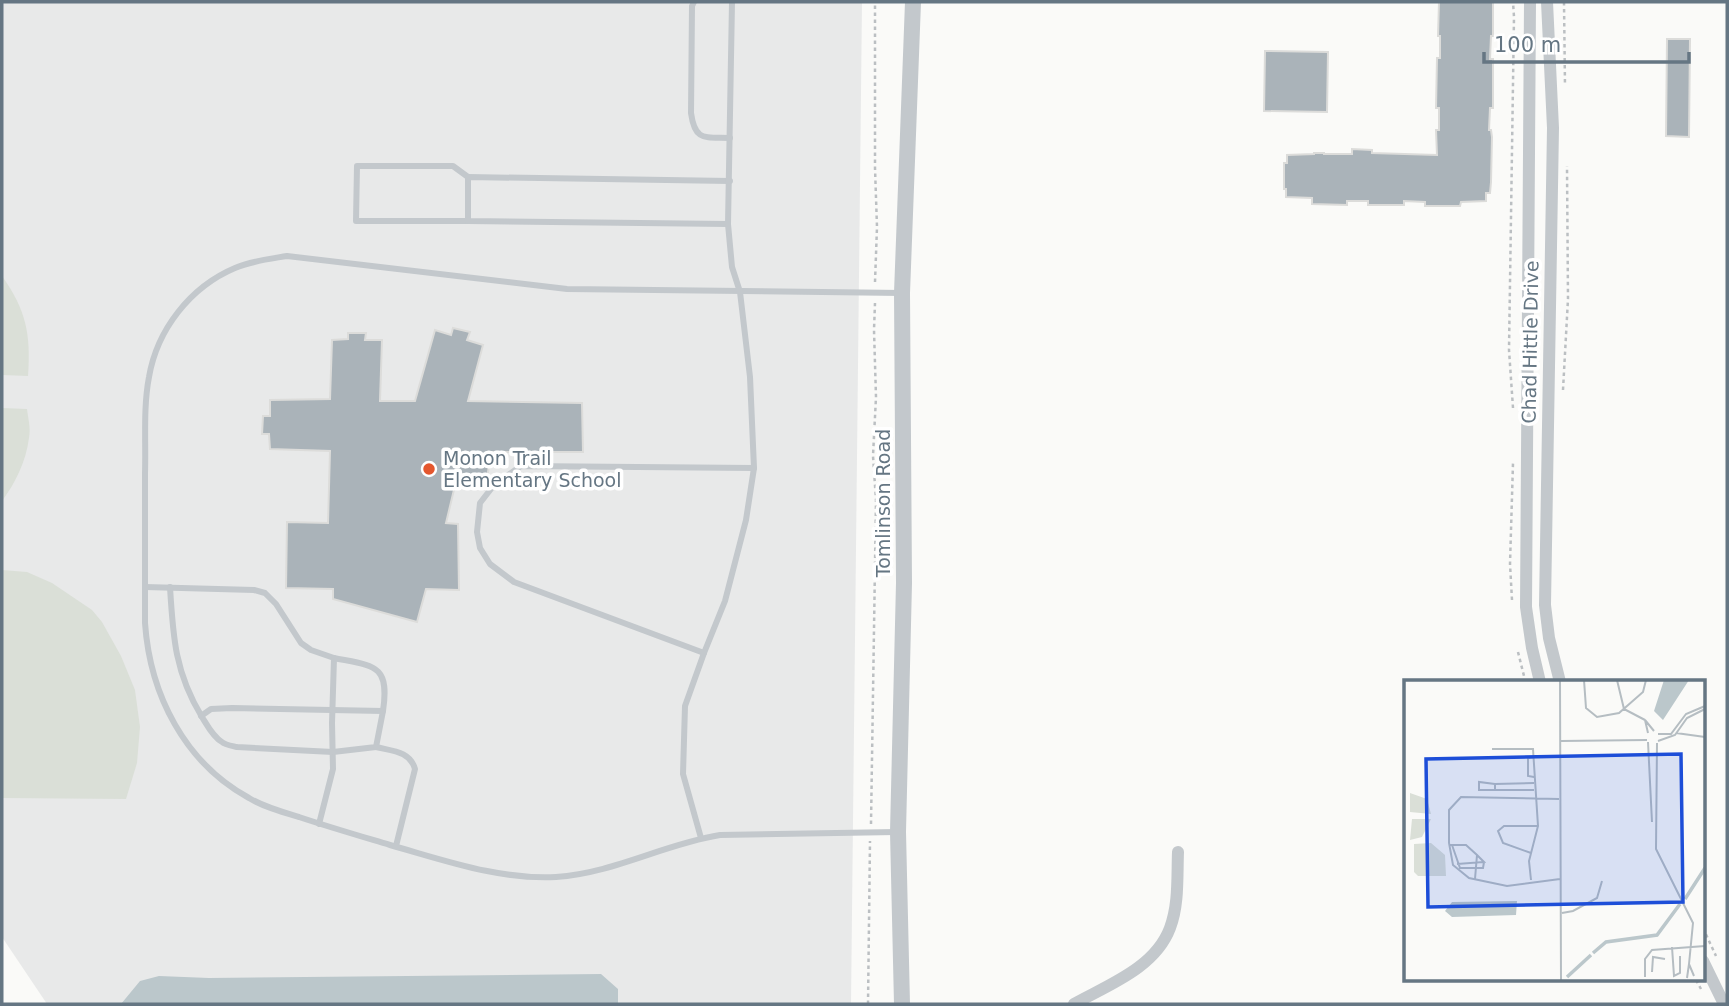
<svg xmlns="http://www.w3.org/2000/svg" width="1729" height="1006" viewBox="0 0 1729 1006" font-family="'DejaVu Sans',sans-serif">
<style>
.built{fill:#e8e9e9}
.green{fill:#dadfd7}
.water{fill:#bbc7cb}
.building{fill:#aab3b9;stroke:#dcdcda;stroke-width:2}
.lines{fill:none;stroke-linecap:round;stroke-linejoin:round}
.path{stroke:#bbbfc2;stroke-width:2.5;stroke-dasharray:3.5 3.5;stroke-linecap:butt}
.service{stroke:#c3c8cc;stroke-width:6}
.minor{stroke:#c3c8cc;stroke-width:12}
.tertiary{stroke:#c3c8cc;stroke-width:16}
.poi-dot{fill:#e4572e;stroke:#fff;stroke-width:2.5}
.labels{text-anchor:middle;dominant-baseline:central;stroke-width:7;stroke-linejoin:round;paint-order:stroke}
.street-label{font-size:19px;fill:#657683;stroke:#fff}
.poi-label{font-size:19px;fill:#657683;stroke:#fff;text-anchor:start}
.inset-river{fill:none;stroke:#bbc7cb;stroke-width:3.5}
.inset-road{fill:none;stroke:#b5bdc2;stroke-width:2}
.view{fill:#1d4ed8;fill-opacity:0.15;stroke:#1d4ed8;stroke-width:3.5}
.inset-edge{fill:none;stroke:#657683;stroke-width:3.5}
</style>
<rect width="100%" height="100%" fill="#fafaf8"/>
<polygon class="built" points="2,2 862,2 851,1004 47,1004 2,937"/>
<g class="green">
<path d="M 2,276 C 26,310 31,334 28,376 L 2,375 Z"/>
<path d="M 2,408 L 27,409 C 28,418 31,428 29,438 C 26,461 16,482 2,501 Z"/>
<polygon points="2,570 27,572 52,583 92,610 102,622 121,656 135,690 140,727 137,763 126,799 2,798"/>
</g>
<polygon class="water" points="601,974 618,989 618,1004 121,1004 140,981 159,976 209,978"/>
<g class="building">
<polygon points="1439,2 1493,2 1493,36 1491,36 1490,59 1493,59 1493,108 1490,108 1489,130 1491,130 1492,137 1491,182 1490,193 1486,193 1486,201 1461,202 1460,206 1425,206 1425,202 1404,201 1404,205 1368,205 1368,201 1347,201 1347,205 1312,204 1312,198 1286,197 1286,189 1284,189 1284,163 1287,163 1287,155 1314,154 1314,153 1324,153 1324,154 1352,154 1352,149 1372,150 1372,153 1437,155 1436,130 1439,130 1439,108 1436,108 1437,58 1440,58 1440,36 1438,36"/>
<polygon points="1667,39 1690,39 1689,137 1666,136"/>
<polygon points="1265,51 1328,52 1327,112 1264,111"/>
<polygon points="453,328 470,332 467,340 483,345 468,401 582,403 583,452 491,452 487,479 458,473 446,523 458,524 459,590 426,589 417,622 333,599 333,589 286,588 287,522 328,523 330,451 270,449 269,434 262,434 263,416 270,416 270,400 330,399 332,340 348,339 348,333 366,333 365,340 382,340 380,401 415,401 435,330 451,335"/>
</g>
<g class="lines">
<g class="path">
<polyline points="1564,2 1565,86"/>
<polyline points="875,282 877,227 875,168 875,2"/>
<polyline points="1563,390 1568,299 1567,166"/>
<polyline points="1513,408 1509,350 1514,17 1513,2"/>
<polyline points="1512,600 1510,564 1513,463"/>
<polyline points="1518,652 1524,676"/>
<polyline points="871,824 876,500 873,456 876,397 874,330 875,303"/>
<polyline points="1703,928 1716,956"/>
<polyline points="1696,980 1701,989"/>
<polyline points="868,1004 870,841"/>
</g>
<g class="service">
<path d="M 694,2 L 692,6 L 691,113 C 695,142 705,137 730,138"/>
<polyline points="468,221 356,221 357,166 453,166 468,177"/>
<polyline points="728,224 468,221 468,177 730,181"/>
<polyline points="145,587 254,590 265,593 276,604 301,643 311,650 334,658 332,723 333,769 319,824"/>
<path d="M 170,587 C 173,637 175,673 202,717 C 207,725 213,737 222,742 C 225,745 233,746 237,747 L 333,752 L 376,747 L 383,711"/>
<polyline points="704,653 514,582 490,564 480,548 477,532 480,503 494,485 521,466 754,468"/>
<path d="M 201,716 L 211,709 L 232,708 L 383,711 C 390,664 374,666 334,658"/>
<path d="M 376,747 C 392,751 410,751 415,769 L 396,846"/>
<path d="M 896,832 L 720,835 C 664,844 614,873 556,877 C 499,880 444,860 390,845 C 360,836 329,827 299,817 C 282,812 264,807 249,798 C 185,763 150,695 145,623 C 145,573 145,523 145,473 C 146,442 143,408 149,377 C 157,330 190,287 235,268 C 251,261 269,259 287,256 L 567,289 L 902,293"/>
<polyline points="701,838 683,774 685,706 704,653 725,601 746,520 754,468 750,377 740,292 732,267 728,224 732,2"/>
</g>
<g class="minor">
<polyline points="1530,2 1526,607 1532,648 1540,682"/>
<polyline points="1547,2 1553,128 1545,605 1549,638 1560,682"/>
<polyline points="1703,961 1724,1004"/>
<path d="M 1074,1004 C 1108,985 1155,968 1170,928 C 1179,904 1177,877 1178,852"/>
</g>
<polyline class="tertiary" points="902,1004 898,832 904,583 902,293 913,2"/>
</g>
<circle class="poi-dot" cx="429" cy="469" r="7"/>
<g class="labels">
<g class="street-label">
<text transform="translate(1530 342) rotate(-89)">Chad Hittle Drive</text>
<text transform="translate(883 503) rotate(-90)">Tomlinson Road</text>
</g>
<g class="poi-label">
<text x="443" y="458">Monon Trail<tspan x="443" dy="22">Elementary School</tspan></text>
</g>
</g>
<g transform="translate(1404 680)">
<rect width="301" height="301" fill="#fafaf8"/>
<path d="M 6,113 L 23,119 L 27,134 L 6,132 ZM 8,139 L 27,139 L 18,157 L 6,160 ZM 27,163 L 41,175 L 42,196 L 14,196 L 10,192 L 10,164 Z" fill="#dadfd7"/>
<path d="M 260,0 L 285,0 L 259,40 L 250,31 ZM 113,221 L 112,235 L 48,237 L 41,231 L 48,222 Z" fill="#bbc7cb"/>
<path class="inset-river" d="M 281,219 L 301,188M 189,273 L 202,262 L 253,255 L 276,224M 163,297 L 187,275"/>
<path class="inset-road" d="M 156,0 L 157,301M 180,0 L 182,28 L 193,37 L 215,33 L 239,12 L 242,0M 213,0 L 220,29 L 241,40M 244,53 L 241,40 L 250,51M 272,53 L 301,57M 254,54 L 267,54 L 282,34 L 301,26M 157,61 L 243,60M 254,61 L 271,55 L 283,38 L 301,29M 244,62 L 248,142M 253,63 L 252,169 L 289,243 L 285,284M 88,69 L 129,69 L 134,146 L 125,181 L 127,200M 130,77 L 124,78 L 124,96 L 130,97M 130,103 L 91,104 L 91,110 L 130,110M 91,104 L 75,102 L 75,110 L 91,110M 155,119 L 57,117 L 45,130 L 45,163 L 49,185 L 65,198 L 103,206 L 156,199M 45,165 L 62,165 L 73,175 L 71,199M 48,165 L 56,188 L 79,188 L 80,182M 127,173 L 99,163 L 94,151 L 100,146 L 134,146M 53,184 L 80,182 L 73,175M 158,233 L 169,231 L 193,218 L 198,201M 268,267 L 270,296 L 276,293 L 276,276M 248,292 L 249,277 L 261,279M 241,297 L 241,279 L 248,270 L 301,266M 283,298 L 285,284 L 290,296"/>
<path class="view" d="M 277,74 L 279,222 L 24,227 L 22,79 Z"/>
<rect width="301" height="301" class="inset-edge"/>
</g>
<rect width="1729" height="1006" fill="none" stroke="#657683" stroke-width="7"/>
<path d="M1484 52v10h205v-10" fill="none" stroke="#657683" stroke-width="3.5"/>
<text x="1494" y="52" font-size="21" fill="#657683" stroke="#ffffff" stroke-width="5" paint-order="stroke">100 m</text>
</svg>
